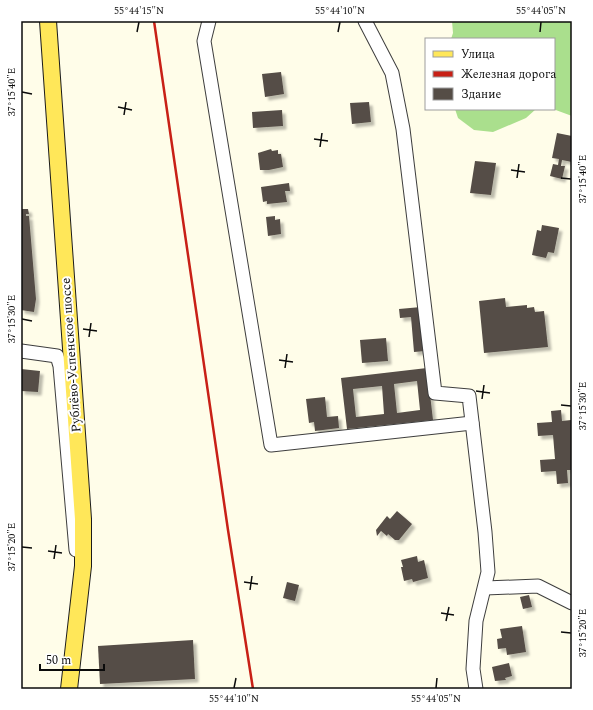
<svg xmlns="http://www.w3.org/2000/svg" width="593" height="710" viewBox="0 0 593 710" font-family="Spectral,serif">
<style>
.forest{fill:#aadf8d}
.building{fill:#554d46;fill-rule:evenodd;filter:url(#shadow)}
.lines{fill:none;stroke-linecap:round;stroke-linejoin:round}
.minor-casing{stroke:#3e3e3e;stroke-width:15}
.major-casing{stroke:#1c1c1c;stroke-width:18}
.minor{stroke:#fff;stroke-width:13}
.major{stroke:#ffe759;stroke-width:16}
.rail{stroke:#c82016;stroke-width:2.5}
.ticks{fill:none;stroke:#0b0b0b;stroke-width:1.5}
.labels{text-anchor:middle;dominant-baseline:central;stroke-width:4;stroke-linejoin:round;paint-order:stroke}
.street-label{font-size:13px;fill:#0b0b0b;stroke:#fff}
.neatline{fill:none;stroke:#0b0b0b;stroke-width:1.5}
.ticks-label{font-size:10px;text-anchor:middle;fill:#0b0b0b}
</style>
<defs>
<filter id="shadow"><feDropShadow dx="3.5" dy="3.5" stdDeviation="1" flood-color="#0004"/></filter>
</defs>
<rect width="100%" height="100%" fill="#fffde9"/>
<g class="forest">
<polygon points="452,21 572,21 572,116 553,109 554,39 451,39 453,33"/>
<polygon points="455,109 536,109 526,118 493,132 474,130 458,118"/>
</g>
<g class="building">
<polygon points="281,72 284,94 265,97 262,74"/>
<polygon points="369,102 371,122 352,124 350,103"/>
<polygon points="282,110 283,126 253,128 252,112"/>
<polygon points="557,133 572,136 572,162 562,160 561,166 565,166 562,179 550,176 553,164 558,165 559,159 552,158"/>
<polygon points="271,149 272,151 278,150 278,154 281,154 283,167 269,170 260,170 258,153"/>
<polygon points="475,161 496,163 491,195 470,193"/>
<polygon points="289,183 290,191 285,191 287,202 267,204 267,201 263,202 261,187"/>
<polygon points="21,209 28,209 29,214 26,214 26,216 29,216 36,299 34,312 21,310"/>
<polygon points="275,216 275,220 280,219 281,234 268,236 266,217"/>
<polygon points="542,225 559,228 554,253 548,252 546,258 532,255 537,230 541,231"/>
<polygon points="505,298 506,307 527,305 527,308 534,307 535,312 544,311 548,347 484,353 479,301"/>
<polygon points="421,307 425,351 414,352 411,317 400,318 399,309"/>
<polygon points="386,338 388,361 362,363 360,340"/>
<path d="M 427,368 L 433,420 L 347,429 L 341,378 ZM 417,381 L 420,410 L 397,413 L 394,384 ZM 382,386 L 384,414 L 356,417 L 353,389 Z"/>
<polygon points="21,369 40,371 38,392 21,391"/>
<polygon points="325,397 327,417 338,416 339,428 315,431 314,422 309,423 306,399"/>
<polygon points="561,410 562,421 571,420 572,470 567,470 568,483 557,484 556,471 541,472 540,460 555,459 553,435 538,436 537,423 552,422 551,411"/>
<polygon points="397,511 412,524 399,540 395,540 388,534 387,536 381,531 377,536 376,530 387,516 390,519"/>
<polygon points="417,556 418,562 424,560 428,578 413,582 412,579 404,581 401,567 403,567 401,560"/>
<polygon points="287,582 299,585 295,601 283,598"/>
<polygon points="529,595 532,607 523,609 520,597"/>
<polygon points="522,626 526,652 507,655 506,648 498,649 497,639 502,638 500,629"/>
<polygon points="193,640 195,679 100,684 98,646"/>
<polygon points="509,663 512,676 505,678 506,680 495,681 492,667"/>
</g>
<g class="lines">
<defs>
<g id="minor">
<polyline points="209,21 204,41 271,445 472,423"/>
<polyline points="365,21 392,73 403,129 435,393 469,396 485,532 488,572 476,621 473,669 476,689"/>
<polyline points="21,351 57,356 60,366 76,550"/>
<polyline points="485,588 538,586 572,603"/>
</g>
<polyline id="major" points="48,21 83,519 83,566 69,689"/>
</defs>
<use href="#minor" class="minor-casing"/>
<use href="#major" class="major-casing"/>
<use href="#minor" class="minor"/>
<use href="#major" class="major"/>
<polyline class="rail" points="154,21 228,530 253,689"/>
</g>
<path class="ticks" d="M 137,32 L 139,22M 338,32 L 340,22M 540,32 L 541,22M 22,92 L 32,94M 118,107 L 132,110M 124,115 L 126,102M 314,139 L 328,141M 320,147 L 322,133M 511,170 L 525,172M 517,178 L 519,164M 561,178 L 571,179M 22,319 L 32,321M 83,329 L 97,331M 89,337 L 91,323M 279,360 L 293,362M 285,368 L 287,354M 476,391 L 490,393M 482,399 L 484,385M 561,405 L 571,406M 22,547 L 32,548M 48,551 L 62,553M 54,559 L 56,545M 244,582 L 258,584M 250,590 L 252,576M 441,613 L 454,615M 446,621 L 449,607M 561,632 L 571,633M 234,688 L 236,678M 436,688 L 437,678"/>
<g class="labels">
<g class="street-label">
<text transform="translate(71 355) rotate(-94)">Рублёво-Успенское шоссе</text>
</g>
</g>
<rect width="593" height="710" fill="none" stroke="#ffffff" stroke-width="44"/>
<rect x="425" y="38" width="130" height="72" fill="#ffffff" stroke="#9d9d9d"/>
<rect x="433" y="51" width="20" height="6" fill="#ffe759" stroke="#9d9d9d"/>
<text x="461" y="58" font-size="12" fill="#0b0b0b">Улица</text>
<rect x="433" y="71" width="20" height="6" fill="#c82016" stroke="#9d9d9d"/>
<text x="461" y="78" font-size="12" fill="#0b0b0b">Железная дорога</text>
<rect x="433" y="88" width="20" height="12" fill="#554d46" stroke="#9d9d9d"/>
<text x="461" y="98" font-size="12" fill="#0b0b0b">Здание</text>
<path d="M40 664v6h64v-6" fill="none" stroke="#0b0b0b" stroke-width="2"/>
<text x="46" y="664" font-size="12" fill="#0b0b0b" stroke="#ffffff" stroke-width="3" paint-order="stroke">50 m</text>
<rect x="22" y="22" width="549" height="666" class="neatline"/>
<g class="ticks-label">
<text x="139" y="14">55°44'15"N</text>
<text x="340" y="14">55°44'10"N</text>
<text x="541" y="14">55°44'05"N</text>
<text transform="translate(11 92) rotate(-90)" y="4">37°15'40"E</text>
<text transform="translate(582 179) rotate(-90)" y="4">37°15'40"E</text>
<text transform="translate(11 319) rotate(-90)" y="4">37°15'30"E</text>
<text transform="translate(582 406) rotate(-90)" y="4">37°15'30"E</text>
<text transform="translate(11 547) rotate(-90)" y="4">37°15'20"E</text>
<text transform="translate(582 633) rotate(-90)" y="4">37°15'20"E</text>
<text x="234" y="702">55°44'10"N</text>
<text x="436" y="702">55°44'05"N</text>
</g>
</svg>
